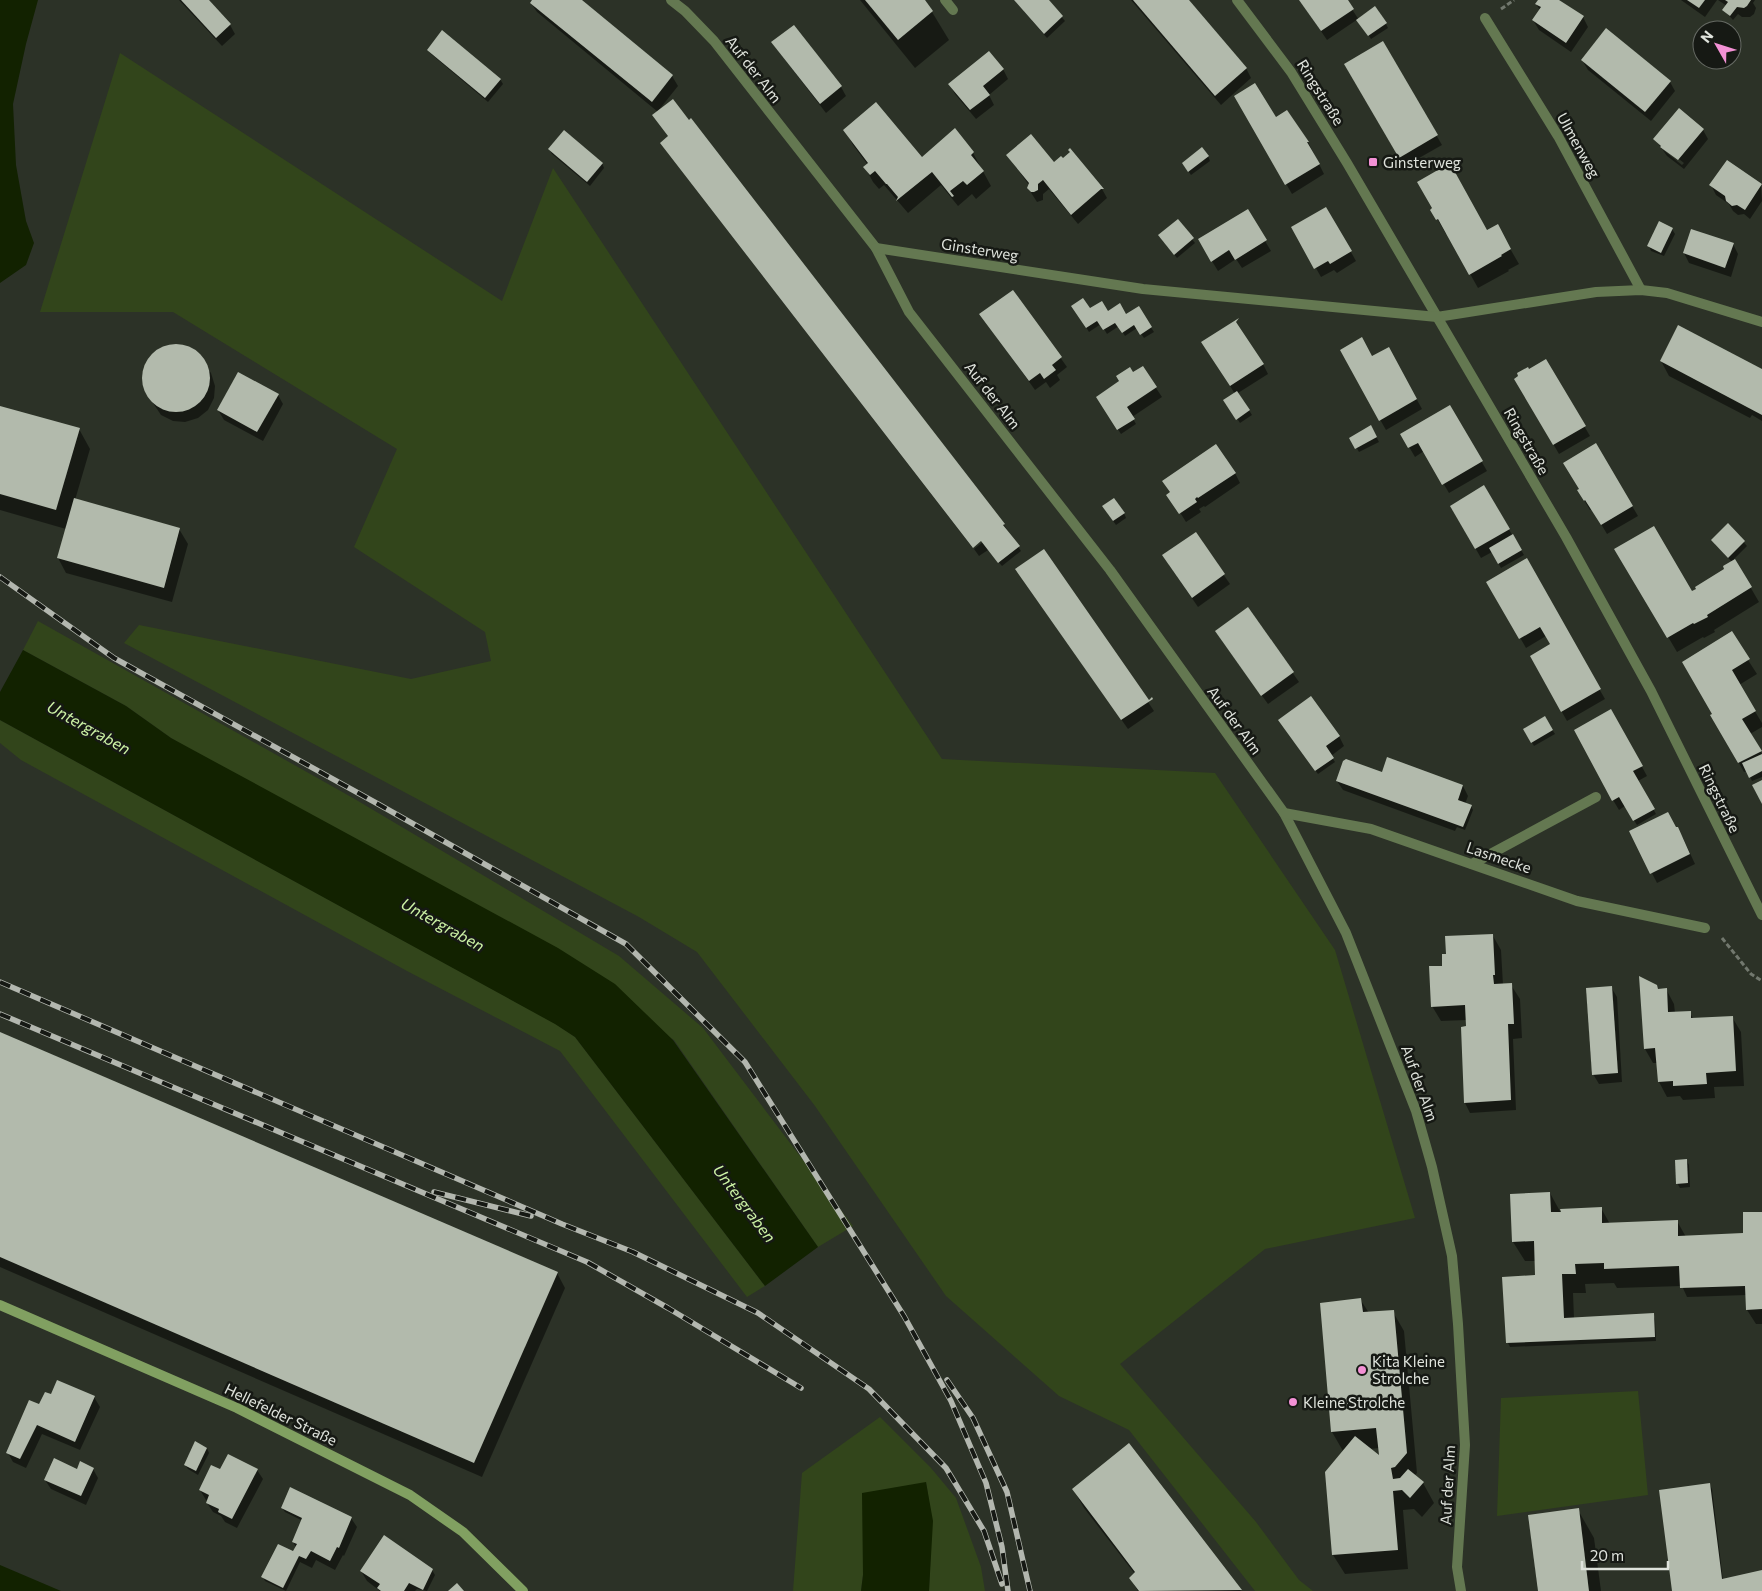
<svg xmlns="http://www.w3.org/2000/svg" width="1762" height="1591" viewBox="0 0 1762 1591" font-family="Commissioner,sans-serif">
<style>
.green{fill:#32451b}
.water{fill:#122200}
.shadow{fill:#0007;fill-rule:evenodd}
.building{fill:#b2baac}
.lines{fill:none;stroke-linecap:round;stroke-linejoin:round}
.path{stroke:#72786e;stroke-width:3;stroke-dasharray:5 2.5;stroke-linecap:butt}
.lane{stroke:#647851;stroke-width:10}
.street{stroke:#647851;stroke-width:10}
.secondary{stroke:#81a061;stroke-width:10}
.rail-casing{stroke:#b3b7af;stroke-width:5.5}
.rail{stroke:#161914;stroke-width:4;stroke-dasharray:11;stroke-linecap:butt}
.poi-dot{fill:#f391d5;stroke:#161914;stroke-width:2}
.labels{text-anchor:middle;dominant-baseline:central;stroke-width:5;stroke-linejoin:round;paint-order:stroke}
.street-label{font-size:15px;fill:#dfe3dc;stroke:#161914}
.poi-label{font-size:15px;fill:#dfe3dc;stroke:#161914;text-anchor:start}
.water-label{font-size:16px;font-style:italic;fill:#cdf3a6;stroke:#161914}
</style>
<rect width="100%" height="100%" fill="#2c3227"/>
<g class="green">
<polygon points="120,53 502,301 553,168 942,759 1215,773 1335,950 1415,1218 1265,1249 1120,1364 1256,1522 1299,1580 1313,1591 1255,1591 1129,1430 1059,1396 946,1296 815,1106 697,952 639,917 124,643 139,625 411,679 491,661 485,632 354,547 397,449 173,312 40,312"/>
<polygon points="38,621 353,798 619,956 703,1028 853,1226 818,1247 674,1040 171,738 126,706 23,650"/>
<polygon points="0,720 556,1024 575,1037 765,1286 747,1297 560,1051 407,971 21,760 0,743"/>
<polygon points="1638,1391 1648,1495 1497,1516 1501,1398"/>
<polygon points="880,1417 931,1468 956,1498 981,1567 985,1591 929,1591 932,1521 926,1482 863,1575 861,1591 793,1591 802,1473"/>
</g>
<g class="water">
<polygon points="0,0 38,0 26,44 13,104 16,165 26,221 34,243 26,265 0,283"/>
<polygon points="23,650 126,706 171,738 558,948 615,984 673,1040 818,1247 765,1286 575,1037 555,1024 0,720 0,692"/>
<polygon points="926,1482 933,1521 929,1591 861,1591 863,1575 862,1493"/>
<polygon points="0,1565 61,1591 0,1591"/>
</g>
<g class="shadow">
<polygon points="179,0 207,0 230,25 235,34 222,46"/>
<polygon points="534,0 579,0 672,76 678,86 658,111 1004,525 1021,551 1002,566 988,550 979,556 974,549 983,542 983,539 972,547 667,152 661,143 670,136 658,112 537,12 531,3"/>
<polygon points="860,0 923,0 932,12 949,40 915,68"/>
<polygon points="1014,0 1047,0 1065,21 1047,38"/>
<polygon points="1131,0 1187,0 1246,68 1251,78 1221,105"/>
<polygon points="1300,0 1346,0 1359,20 1386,24 1388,28 1371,39 1358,19 1327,40"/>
<polygon points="1539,0 1557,0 1583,17 1588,27 1571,52 1539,30 1533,20 1540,10 1536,4"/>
<polygon points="1681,0 1717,0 1705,17"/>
<polygon points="1718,0 1755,0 1753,3 1756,8 1754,14 1750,17 1742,17 1738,14 1733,20 1724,10 1727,6"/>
<polygon points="773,42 841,87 846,96 826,113 779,52"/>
<polygon points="1382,43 1442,145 1405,166 1345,65"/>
<polygon points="428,50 500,79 503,84 488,102 431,54"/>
<polygon points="1582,60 1670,82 1675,91 1651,121 1588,70"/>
<polygon points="1003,69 1008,79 989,95 994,105 976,119 955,94 950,85"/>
<polygon points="1236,97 1275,119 1287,112 1308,142 1324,174 1292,194"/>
<polygon points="845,130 922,159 954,130 973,153 991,186 976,199 972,194 958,206 941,185 908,213 884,185 879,189 873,182 865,167 868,165 853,145"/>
<path d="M 1703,130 L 1708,139 L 1684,169 L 1667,156 L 1655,139 ZM 1662,146 L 1684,163 L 1682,165 L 1662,149 Z"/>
<polygon points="549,149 602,163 604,168 590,186 552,154"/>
<polygon points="1007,155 1102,189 1107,198 1078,224 1049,189 1043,194 1043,200 1037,202 1028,188 1029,185"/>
<polygon points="1208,156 1210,161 1191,175 1186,168"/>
<polygon points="1711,185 1761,185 1762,201 1750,219 1744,214 1738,215 1733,211 1729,204 1716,195"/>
<polygon points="1326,208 1356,261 1337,273 1334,270 1321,277 1293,228"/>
<polygon points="1432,210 1487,232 1497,226 1519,264 1508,270 1509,271 1478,288 1447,233 1446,234"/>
<polygon points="1247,211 1271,251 1242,268 1236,259 1218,271 1199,240"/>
<polygon points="1178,221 1195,243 1177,258 1162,239"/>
<polygon points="1672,229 1675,234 1664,256 1651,251 1649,246"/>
<polygon points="1733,244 1738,254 1731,277 1689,263 1684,253"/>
<polygon points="1013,291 1067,367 1057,375 1060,380 1050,388 1046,382 1035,390 981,315"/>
<polygon points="1073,306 1126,315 1138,308 1154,332 1144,338 1137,328 1125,336 1119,326 1107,334 1101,324 1089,332"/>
<polygon points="172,345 185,346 197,353 211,373 215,386 214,398 208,410 198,418 185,422 173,421 161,415 147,394 143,382 144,369 150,357 160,349"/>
<polygon points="1389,349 1422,409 1386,430 1351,369"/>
<polygon points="1209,352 1263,364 1268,374 1238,393 1252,415 1240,423 1225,400 1235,394"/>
<polygon points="1546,361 1590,436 1559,454 1515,379"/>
<polygon points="1661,361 1762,370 1762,421 1752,415 1750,418 1669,376"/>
<polygon points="1142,367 1162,397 1132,417 1136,424 1121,434 1117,428 1133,374"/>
<polygon points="278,395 283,404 263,441 224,420 218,410"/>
<polygon points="0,407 79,429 90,449 75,500 179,529 188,544 172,602 66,573 58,558 66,529 0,510"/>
<polygon points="1450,407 1487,471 1449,493 1424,451 1415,457 1402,435"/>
<polygon points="1371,427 1379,442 1359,452 1351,438"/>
<polygon points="1596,445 1638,516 1607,534 1592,509 1590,510 1584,500"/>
<polygon points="1235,473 1240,483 1205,507 1204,506 1199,509 1201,512 1186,522 1174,503"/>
<polygon points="1484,487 1524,555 1501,568 1492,552 1481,558 1451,506"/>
<polygon points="1106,511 1124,513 1126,518 1116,525"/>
<polygon points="1728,525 1747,546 1734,559 1759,602 1714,630 1715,632 1704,638 1703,637 1677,652 1616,549 1692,592 1726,570 1732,562 1715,544"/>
<polygon points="1195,534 1230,584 1198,607 1169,565"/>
<polygon points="1022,579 1148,702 1154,711 1128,729"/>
<polygon points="1488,582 1568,635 1605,699 1567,721 1531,657 1551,645 1546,636 1526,648"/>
<polygon points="1248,609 1299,682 1268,704 1222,641"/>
<polygon points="1748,660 1757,674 1739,685 1762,723 1762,727 1750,734 1762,754 1762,777 1752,781 1747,771 1744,772 1712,715 1714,714 1684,662"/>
<polygon points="1611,710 1647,776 1638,781 1656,814 1637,825 1625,806 1619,810 1613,800"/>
<polygon points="1544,717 1555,734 1534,746 1524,729"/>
<polygon points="1285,729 1339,736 1344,746 1331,756 1335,762 1318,774"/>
<polygon points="1382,774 1463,786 1468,796 1465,804 1471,806 1473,810 1465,830 1457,827 1455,831 1343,790 1337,781"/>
<polygon points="1676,829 1683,838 1695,864 1657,883 1631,832"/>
<polygon points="1493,936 1501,950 1503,985 1511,985 1520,999 1522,1038 1513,1039 1516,1110 1470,1113 1465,1103 1462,1028 1469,1028 1467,1020 1441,1021 1432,1006 1447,955"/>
<polygon points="1611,987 1617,997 1622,1082 1599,1084 1593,1074"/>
<polygon points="1666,989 1674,1004 1675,1013 1690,1013 1694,1020 1732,1017 1741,1032 1744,1086 1714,1087 1715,1098 1683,1100 1680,1096 1667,1097 1659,1082 1658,1063 1653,1063 1645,1049 1658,990"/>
<polygon points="0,1033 557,1273 565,1288 482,1477 0,1267"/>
<polygon points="1687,1161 1689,1165 1690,1187 1680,1188 1677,1183"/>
<polygon points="1550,1193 1562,1215 1601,1208 1610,1224 1677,1221 1686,1237 1742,1234 1762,1214 1762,1324 1756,1324 1747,1310 1747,1295 1687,1297 1682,1286 1617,1288 1614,1283 1585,1284 1586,1293 1573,1293 1574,1318 1653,1315 1655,1319 1656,1341 1510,1347 1508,1343 1536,1277 1536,1261 1525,1261 1513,1242"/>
<path d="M 1360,1299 L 1369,1313 L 1393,1312 L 1404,1331 L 1417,1473 L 1414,1476 L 1423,1483 L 1434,1503 L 1422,1517 L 1414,1509 L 1403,1510 L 1408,1569 L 1345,1574 L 1333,1555 L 1326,1472 L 1343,1451 L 1332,1432 ZM 1379,1448 L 1380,1458 L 1370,1449 Z"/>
<polygon points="51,1396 94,1397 100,1407 80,1450 42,1434 26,1468 13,1462 8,1453 40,1406"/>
<polygon points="1128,1445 1241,1591 1138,1591 1130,1578 1135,1574 1084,1508 1073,1489"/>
<polygon points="207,1448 209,1453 198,1475 188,1469 185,1465"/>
<polygon points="93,1469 98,1478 86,1505 51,1489 45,1480"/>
<polygon points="257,1470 263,1479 237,1528 225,1522 221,1516 213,1512 207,1503 208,1501 206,1500 200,1490 220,1471"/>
<polygon points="1710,1485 1712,1489 1723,1580 1762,1572 1762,1591 1672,1591"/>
<polygon points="282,1508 351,1518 357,1527 344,1556 343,1555 335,1570 316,1560 312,1568 300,1562 286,1591 265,1581 263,1577 292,1553 296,1547 293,1542 303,1521 285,1512"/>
<polygon points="1578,1510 1594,1538 1601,1591 1539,1591"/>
<polygon points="384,1536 432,1570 435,1575 427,1591 417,1589 415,1591 380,1591 367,1581 361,1571"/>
</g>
<g class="building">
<polygon points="181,0 209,0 231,24 216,38"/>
<polygon points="532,0 582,0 673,75 652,102 530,3"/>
<polygon points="865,0 925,0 933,11 898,40"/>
<polygon points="1014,0 1049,0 1063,16 1044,34"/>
<polygon points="1133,0 1189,0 1247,68 1215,96"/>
<polygon points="1299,0 1348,0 1354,9 1321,31"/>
<polygon points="1538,0 1559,0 1584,16 1566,43 1532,20 1541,7 1535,4"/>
<polygon points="1687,0 1705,0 1699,8"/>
<polygon points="1725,0 1751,0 1747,6 1744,8 1737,7 1730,16 1722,10 1728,2"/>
<polygon points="1375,6 1387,23 1368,36 1356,20"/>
<polygon points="794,25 842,86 820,104 771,42"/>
<polygon points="1606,28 1671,81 1645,112 1581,60"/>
<polygon points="442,30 501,79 485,98 427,50"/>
<polygon points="1383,41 1438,135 1399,158 1344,64"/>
<polygon points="989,51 1004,69 983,86 990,95 970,110 948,84"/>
<polygon points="1255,83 1276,117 1287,110 1309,142 1307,142 1320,164 1285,185 1234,96"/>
<polygon points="673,99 689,120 691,118 1005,524 1003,525 1020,546 998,563 981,541 973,548 660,143 668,136 652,115"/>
<polygon points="876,102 922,157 955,128 974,152 971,155 984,171 967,185 963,181 950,191 954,196 952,197 932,172 896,201 898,197 887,184 886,184 875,171 870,175 863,167 868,163 843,130"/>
<polygon points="1679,108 1704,129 1678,160 1660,147 1661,146 1653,139"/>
<polygon points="564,130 603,163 587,182 548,149"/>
<polygon points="1031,134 1054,162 1061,156 1063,158 1070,152 1068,150 1070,148 1104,189 1101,189 1071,215 1043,180 1038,184 1038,190 1034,192 1031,192 1027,188 1029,183 1006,155"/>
<polygon points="1202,147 1209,156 1188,172 1182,163"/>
<polygon points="1727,160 1762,184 1745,210 1737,205 1732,206 1726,201 1725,196 1709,185"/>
<polygon points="1450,163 1487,230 1498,224 1511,249 1501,255 1502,256 1469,275 1438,219 1436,220 1430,210 1432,208 1417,182"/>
<polygon points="1326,207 1352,251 1330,264 1328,261 1314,269 1291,227"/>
<polygon points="1248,209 1267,240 1235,260 1229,250 1211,262 1198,239"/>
<polygon points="1178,219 1194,238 1174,255 1158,235"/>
<polygon points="1659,221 1673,228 1661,253 1647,246"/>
<polygon points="1691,229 1734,243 1725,268 1683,253"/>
<polygon points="1013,290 1062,357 1052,365 1056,370 1044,379 1040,373 1029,381 979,314"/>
<polygon points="1083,298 1090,308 1102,301 1108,311 1120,303 1126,314 1139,306 1152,327 1140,335 1134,325 1122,333 1115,323 1103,330 1097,321 1086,328 1071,306"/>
<polygon points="1239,318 1236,322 1264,364 1230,386 1201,342"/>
<polygon points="1678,325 1762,369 1762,415 1660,361"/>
<polygon points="1362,337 1372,356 1389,347 1417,399 1379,421 1340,350"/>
<circle cx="176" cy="378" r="34"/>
<polygon points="1546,359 1586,426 1553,445 1514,379 1518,376 1517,373 1528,367 1529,369"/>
<polygon points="1143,366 1157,387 1127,407 1135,419 1117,430 1096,397 1119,381 1116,376 1130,367 1133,372"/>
<polygon points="238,372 279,394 257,432 217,410"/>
<polygon points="1237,391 1250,410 1236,420 1223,400"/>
<polygon points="1450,405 1483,461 1442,485 1418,443 1408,448 1400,434"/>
<polygon points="0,406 80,428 56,510 0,494"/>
<polygon points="1371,425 1377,437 1355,449 1349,438"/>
<polygon points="1596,443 1633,506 1601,525 1585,500 1584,501 1577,490 1579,489 1563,463"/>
<polygon points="1216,444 1236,473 1198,498 1197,497 1195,499 1197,502 1179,514 1166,495 1170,492 1162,481"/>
<polygon points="1484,485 1510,529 1475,549 1450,506"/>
<polygon points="74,498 180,528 164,588 57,558"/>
<polygon points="1114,498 1125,513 1113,521 1102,506"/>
<polygon points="1728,523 1745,541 1728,558 1711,540"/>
<polygon points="1654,526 1692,591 1696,589 1695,587 1724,569 1723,566 1735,559 1752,587 1707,615 1708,617 1694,624 1693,623 1667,638 1614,549"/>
<polygon points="1196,532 1225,574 1192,598 1162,555"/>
<polygon points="1513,534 1522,550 1498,564 1489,548"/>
<polygon points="1044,549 1149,700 1152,697 1153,699 1121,720 1015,569"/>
<polygon points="1527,558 1601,689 1561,712 1530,656 1550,644 1540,627 1519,639 1486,582"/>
<polygon points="1248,607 1294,672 1261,696 1215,631"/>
<polygon points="1732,631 1750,659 1732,670 1756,711 1742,719 1762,751 1738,763 1710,715 1712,714 1682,662"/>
<polygon points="1311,696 1340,736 1326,746 1334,758 1315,771 1278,720"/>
<polygon points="1611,709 1643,766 1633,771 1655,809 1633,821 1619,797 1612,801 1574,730"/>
<polygon points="1545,716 1553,730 1531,743 1523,729"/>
<polygon points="1762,754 1762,771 1749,778 1742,763"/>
<polygon points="1387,757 1463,785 1458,800 1472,805 1463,827 1336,781 1343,761 1346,759 1382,772"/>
<polygon points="1762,780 1762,804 1752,785"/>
<polygon points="1668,812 1676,827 1678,827 1690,854 1650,874 1629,831"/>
<polygon points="1493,934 1495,975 1493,975 1494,984 1512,983 1514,1024 1508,1024 1511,1100 1464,1103 1461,1027 1466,1026 1465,1005 1431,1007 1429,966 1442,966 1442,954 1446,954 1445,936"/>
<polygon points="1639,976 1657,985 1658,989 1667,988 1668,1012 1691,1011 1691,1018 1733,1016 1736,1071 1706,1073 1707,1084 1673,1086 1673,1081 1658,1082 1655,1048 1644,1049"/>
<polygon points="1612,986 1618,1073 1592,1075 1586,988"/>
<polygon points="0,1032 558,1272 474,1463 0,1257"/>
<polygon points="1687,1159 1688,1183 1676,1184 1675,1160"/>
<polygon points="1550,1192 1551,1212 1561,1212 1560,1209 1602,1207 1602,1223 1678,1220 1678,1236 1743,1233 1743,1212 1762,1212 1762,1309 1746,1310 1745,1286 1680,1288 1679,1266 1604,1269 1604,1263 1575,1264 1576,1274 1562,1274 1564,1318 1654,1313 1655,1337 1506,1343 1502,1277 1535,1275 1534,1241 1512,1242 1510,1194"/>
<polygon points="1361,1298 1363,1312 1394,1310 1407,1453 1395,1467 1391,1468 1393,1479 1400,1478 1408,1469 1424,1482 1410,1498 1402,1490 1393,1491 1398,1550 1332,1555 1325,1472 1355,1436 1379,1455 1376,1428 1331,1432 1320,1303"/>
<polygon points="57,1380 95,1396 75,1442 37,1425 20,1459 6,1453 29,1400 39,1404 45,1392 51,1394"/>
<polygon points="195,1441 207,1448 196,1471 184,1465"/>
<polygon points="1129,1443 1242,1590 1139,1591 1129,1578 1135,1572 1072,1489"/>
<polygon points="228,1454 258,1469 232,1519 218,1512 219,1509 206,1503 209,1495 199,1490 211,1465 220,1469"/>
<polygon points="54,1458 77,1469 80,1461 94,1468 81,1496 44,1480"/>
<polygon points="1710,1483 1722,1579 1762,1570 1762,1591 1672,1591 1659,1490"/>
<polygon points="290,1487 352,1517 339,1548 337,1547 330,1561 311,1551 306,1559 299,1556 283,1588 261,1577 278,1544 293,1551 297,1544 292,1542 302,1518 281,1508"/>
<polygon points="1579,1508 1589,1591 1538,1591 1528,1515"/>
<polygon points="384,1535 433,1569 423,1590 409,1583 404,1591 381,1591 377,1588 380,1584 360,1571"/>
<polygon points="457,1583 464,1591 448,1591"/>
</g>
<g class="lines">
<g class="path">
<polyline points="1501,9 1514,0"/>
<polyline points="1722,938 1751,974 1762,981"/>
</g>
<polyline class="lane" points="1472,864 1596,797"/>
<g class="street">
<polyline points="671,0 685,11 714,41 876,248 909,312 1110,570 1284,813 1346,933 1416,1111 1432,1167 1452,1256 1458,1324 1465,1445 1457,1567 1461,1591"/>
<polyline points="945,0 953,10"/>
<polyline points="1237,0 1291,72 1347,163 1566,537 1651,691 1762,915"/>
<polyline points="1485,18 1558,136 1641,290"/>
<polyline points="876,248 1143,289 1437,317 1596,292 1641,290 1667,293 1762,322"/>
<polyline points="1284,813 1371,829 1577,901 1705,928"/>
</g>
<polyline class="secondary" points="0,1305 237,1408 410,1495 463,1532 523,1591"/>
<defs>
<g id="rail">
<polyline points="0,577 114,658 378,804 626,944 745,1062 904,1316 951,1401 986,1483 1002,1547 1008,1591"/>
<polyline points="0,982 562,1224 633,1252 758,1313 869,1389 946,1468 984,1531 1002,1584"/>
<polyline points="0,1014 587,1262 668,1308 801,1388"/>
<polyline points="434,1192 531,1216"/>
<polyline points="947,1380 973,1418 1007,1492 1030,1591"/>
</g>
</defs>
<use href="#rail" class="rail-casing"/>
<use href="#rail" class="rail"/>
</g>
<g class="poi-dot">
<rect x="1368" y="157" width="10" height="10" rx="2.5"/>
<circle cx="1362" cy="1370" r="5"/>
<circle cx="1293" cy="1402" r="5"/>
</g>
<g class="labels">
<g class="street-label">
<text transform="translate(754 69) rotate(52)">Auf der Alm</text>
<text transform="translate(1321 92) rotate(58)">Ringstraße</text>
<text transform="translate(1579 145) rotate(61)">Ulmenweg</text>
<text transform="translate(980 249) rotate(9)">Ginsterweg</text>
<text transform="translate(993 395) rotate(52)">Auf der Alm</text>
<text transform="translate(1527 441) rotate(60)">Ringstraße</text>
<text transform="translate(1235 720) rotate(54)">Auf der Alm</text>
<text transform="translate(1720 798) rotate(64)">Ringstraße</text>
<text transform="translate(1499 857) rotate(19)">Lasmecke</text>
<text transform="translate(1420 1083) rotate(70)">Auf der Alm</text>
<text transform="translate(281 1414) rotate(26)">Hellefelder Straße</text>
<text transform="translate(1447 1485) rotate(-87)">Auf der Alm</text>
</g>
<g class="poi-label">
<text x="1383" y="162">Ginsterweg</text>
<text x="1372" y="1361">Kita Kleine<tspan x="1372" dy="17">Strolche</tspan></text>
<text x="1303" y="1402">Kleine Strolche</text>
</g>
<g class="water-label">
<text transform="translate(89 727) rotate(29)">Untergraben</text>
<text transform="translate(443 924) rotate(29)">Untergraben</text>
<text transform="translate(745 1203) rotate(53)">Untergraben</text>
</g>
</g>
<g transform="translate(1717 45) rotate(309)"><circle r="24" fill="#161914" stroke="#666a64"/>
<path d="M0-4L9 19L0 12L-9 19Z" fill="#f391d5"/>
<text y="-8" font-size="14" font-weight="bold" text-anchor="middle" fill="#dfe3dc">N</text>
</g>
<path d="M1582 1561v8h86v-8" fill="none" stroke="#dfe3dc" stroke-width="2.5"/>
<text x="1590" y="1561" font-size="15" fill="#dfe3dc" stroke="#161914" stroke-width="4" paint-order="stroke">20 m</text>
</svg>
